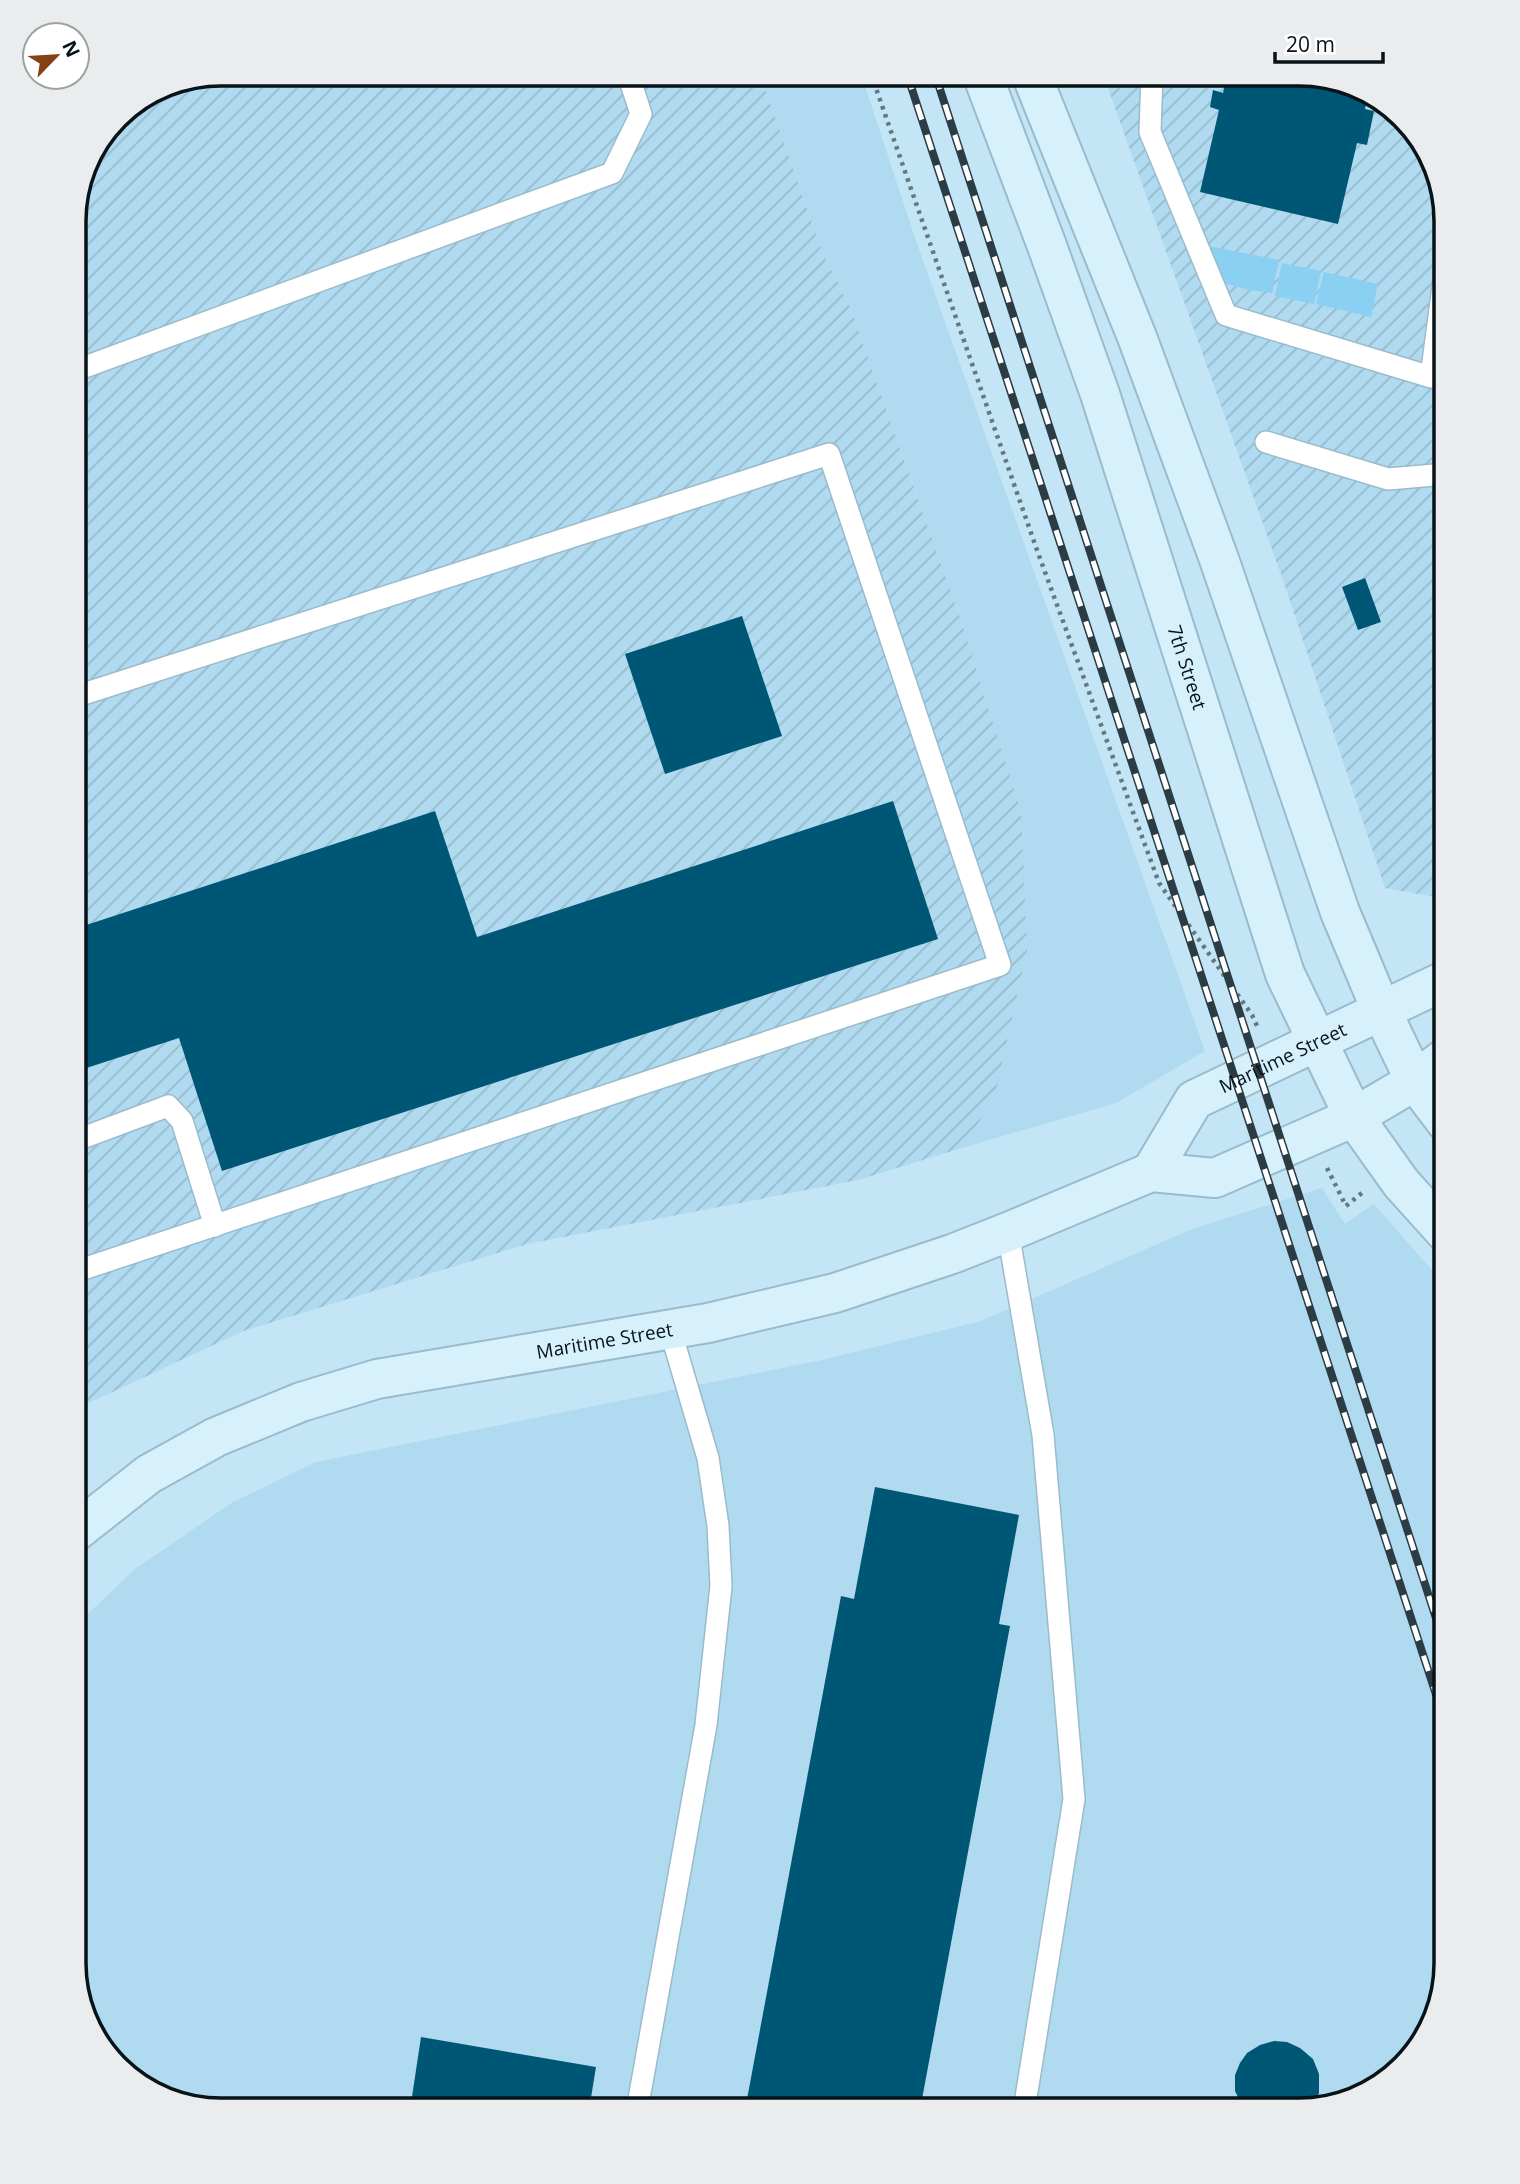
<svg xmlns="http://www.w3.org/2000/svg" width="1520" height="2184" viewBox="0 0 1520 2184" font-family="'Open Sans',sans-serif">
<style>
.built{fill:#b0daef}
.industrial{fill:url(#industrial-furrows)}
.grass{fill:#89d0f2}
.building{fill:#005775}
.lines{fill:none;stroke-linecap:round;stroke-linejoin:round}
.lane-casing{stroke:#9abbcb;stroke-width:24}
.secondary-casing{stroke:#9abbcb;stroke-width:42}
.path{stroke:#627984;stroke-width:4.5;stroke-dasharray:3.5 5;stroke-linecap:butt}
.lane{stroke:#fff;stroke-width:21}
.secondary{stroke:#d6f0fc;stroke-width:38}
.rail-casing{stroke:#2b3c44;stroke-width:8}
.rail{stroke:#fff;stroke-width:5;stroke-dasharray:16;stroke-linecap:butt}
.labels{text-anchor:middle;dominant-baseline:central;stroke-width:7;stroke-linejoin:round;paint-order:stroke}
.street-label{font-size:19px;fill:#071319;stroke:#fff}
.rim{fill:none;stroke:#071319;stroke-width:3.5}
</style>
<defs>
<pattern id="industrial-furrows" width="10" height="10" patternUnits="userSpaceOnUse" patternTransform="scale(1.75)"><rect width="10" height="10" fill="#b0daef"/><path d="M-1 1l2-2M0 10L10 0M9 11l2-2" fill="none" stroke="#96bacc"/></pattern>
</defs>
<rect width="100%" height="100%" fill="#c3e5f6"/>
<g class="built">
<polygon points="760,74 861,74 915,238 1205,1051 1116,1103 965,1147 996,1091 958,612 850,307 822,252"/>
<polygon points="1322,1188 1345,1224 1374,1204 1446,1286 1446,1964 1427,2037 1373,2091 1300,2110 211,2110 139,2086 93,2037 74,1963 74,1627 135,1569 233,1502 316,1462 822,1360 981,1321 1192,1229"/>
</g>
<g class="industrial">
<polygon points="221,74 760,74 822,252 850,307 958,612 1021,812 1027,950 996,1091 965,1147 858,1180 527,1244 243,1331 74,1410 74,211 85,164 117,116 165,85"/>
<polygon points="1103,74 1309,74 1373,93 1427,147 1446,221 1446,899 1385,888 1283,580"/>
</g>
<g class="grass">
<polygon points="1203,245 1279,260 1272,293 1249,290 1220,282"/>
<polygon points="1282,263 1321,271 1314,304 1275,296"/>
<polygon points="1324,272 1378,284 1371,317 1316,304"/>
</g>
<g class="building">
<polygon points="1227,74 1309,74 1369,92 1365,109 1374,111 1367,145 1357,143 1338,224 1200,192 1219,110 1210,107 1213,90 1223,93"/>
<polygon points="1365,578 1381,622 1358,630 1342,587"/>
<polygon points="742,616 782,736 665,774 625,654"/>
<polygon points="893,801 938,939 222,1171 179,1038 74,1072 74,929 435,811 477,937"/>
<polygon points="875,1487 1019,1515 999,1624 1010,1626 920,2110 745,2110 841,1596 854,1599"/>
<polygon points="421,2037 596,2067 589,2110 410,2110"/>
<polygon points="1274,2041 1287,2042 1300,2048 1313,2059 1319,2074 1319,2093 1313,2107 1300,2110 1246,2110 1242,2105 1235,2091 1235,2075 1240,2063 1247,2053 1260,2045"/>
</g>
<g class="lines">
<defs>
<g id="lane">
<polyline points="1152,74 1150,132 1226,315 1431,377 1446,264"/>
<polyline points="74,371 612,173 641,114 628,74"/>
<polyline points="1266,442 1388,479 1446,474"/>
<polyline points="74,1141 168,1106 182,1121 215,1226"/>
<polyline points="1008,1232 1043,1435 1074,1799 1024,2110"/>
<polyline points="74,1272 1000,965 829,454 74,697"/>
<polyline points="637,2110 706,1725 721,1586 718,1526 708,1458 670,1329"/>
</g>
<g id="secondary">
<path id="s1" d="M 982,74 L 1047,246 L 1100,394 L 1285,974 L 1354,1117 L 1401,1183 L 1446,1233"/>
<polyline points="1031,74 1137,337 1219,559 1340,912 1382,1012 1415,1081 1446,1122"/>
<path id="s2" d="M 1151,1172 L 1194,1100 L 1446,980"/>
<path id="s3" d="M 74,1533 L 149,1474 L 216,1437 L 301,1402 L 377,1379 L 708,1323 L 835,1293 L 952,1254 L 1008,1232 L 1151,1172 L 1215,1178 L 1354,1117 L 1415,1081 L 1446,1057"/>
</g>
</defs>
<use href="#lane" class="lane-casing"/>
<use href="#secondary" class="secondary-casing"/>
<g class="path">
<polyline points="871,74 1038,553 1159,883 1252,1015 1258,1028"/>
<polyline points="1327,1168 1346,1206 1363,1192"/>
</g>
<use href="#lane" class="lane"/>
<use href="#secondary" class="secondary"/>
<defs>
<g id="rail">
<polyline points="907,74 1446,1725"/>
<polyline points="935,74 1446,1649"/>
</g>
</defs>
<use href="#rail" class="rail-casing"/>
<use href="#rail" class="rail"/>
</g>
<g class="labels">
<g class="street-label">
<text stroke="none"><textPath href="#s1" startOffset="628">7th Street</textPath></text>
<text stroke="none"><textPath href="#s2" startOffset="182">Maritime Street</textPath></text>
<text stroke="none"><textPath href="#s3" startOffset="574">Maritime Street</textPath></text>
</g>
</g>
<path d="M0 0H1520V2184H0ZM221 86H1299A135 135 0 0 1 1434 221V1963A135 135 0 0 1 1299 2098H221A135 135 0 0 1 86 1963V221A135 135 0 0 1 221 86Z" fill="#ebeced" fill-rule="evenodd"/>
<path class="rim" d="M221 86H1299A135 135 0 0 1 1434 221V1963A135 135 0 0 1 1299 2098H221A135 135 0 0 1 86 1963V221A135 135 0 0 1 221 86Z"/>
<g transform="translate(56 56) rotate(65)"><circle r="33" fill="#ffffff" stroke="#9ca1a3" stroke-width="2"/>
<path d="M0-5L12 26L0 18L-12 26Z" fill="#854114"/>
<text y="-10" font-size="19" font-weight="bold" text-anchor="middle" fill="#071319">N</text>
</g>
<path d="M1275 52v10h108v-10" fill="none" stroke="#071319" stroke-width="3.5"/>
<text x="1286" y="52" font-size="21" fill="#071319" stroke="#ffffff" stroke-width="5" paint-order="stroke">20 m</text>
</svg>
